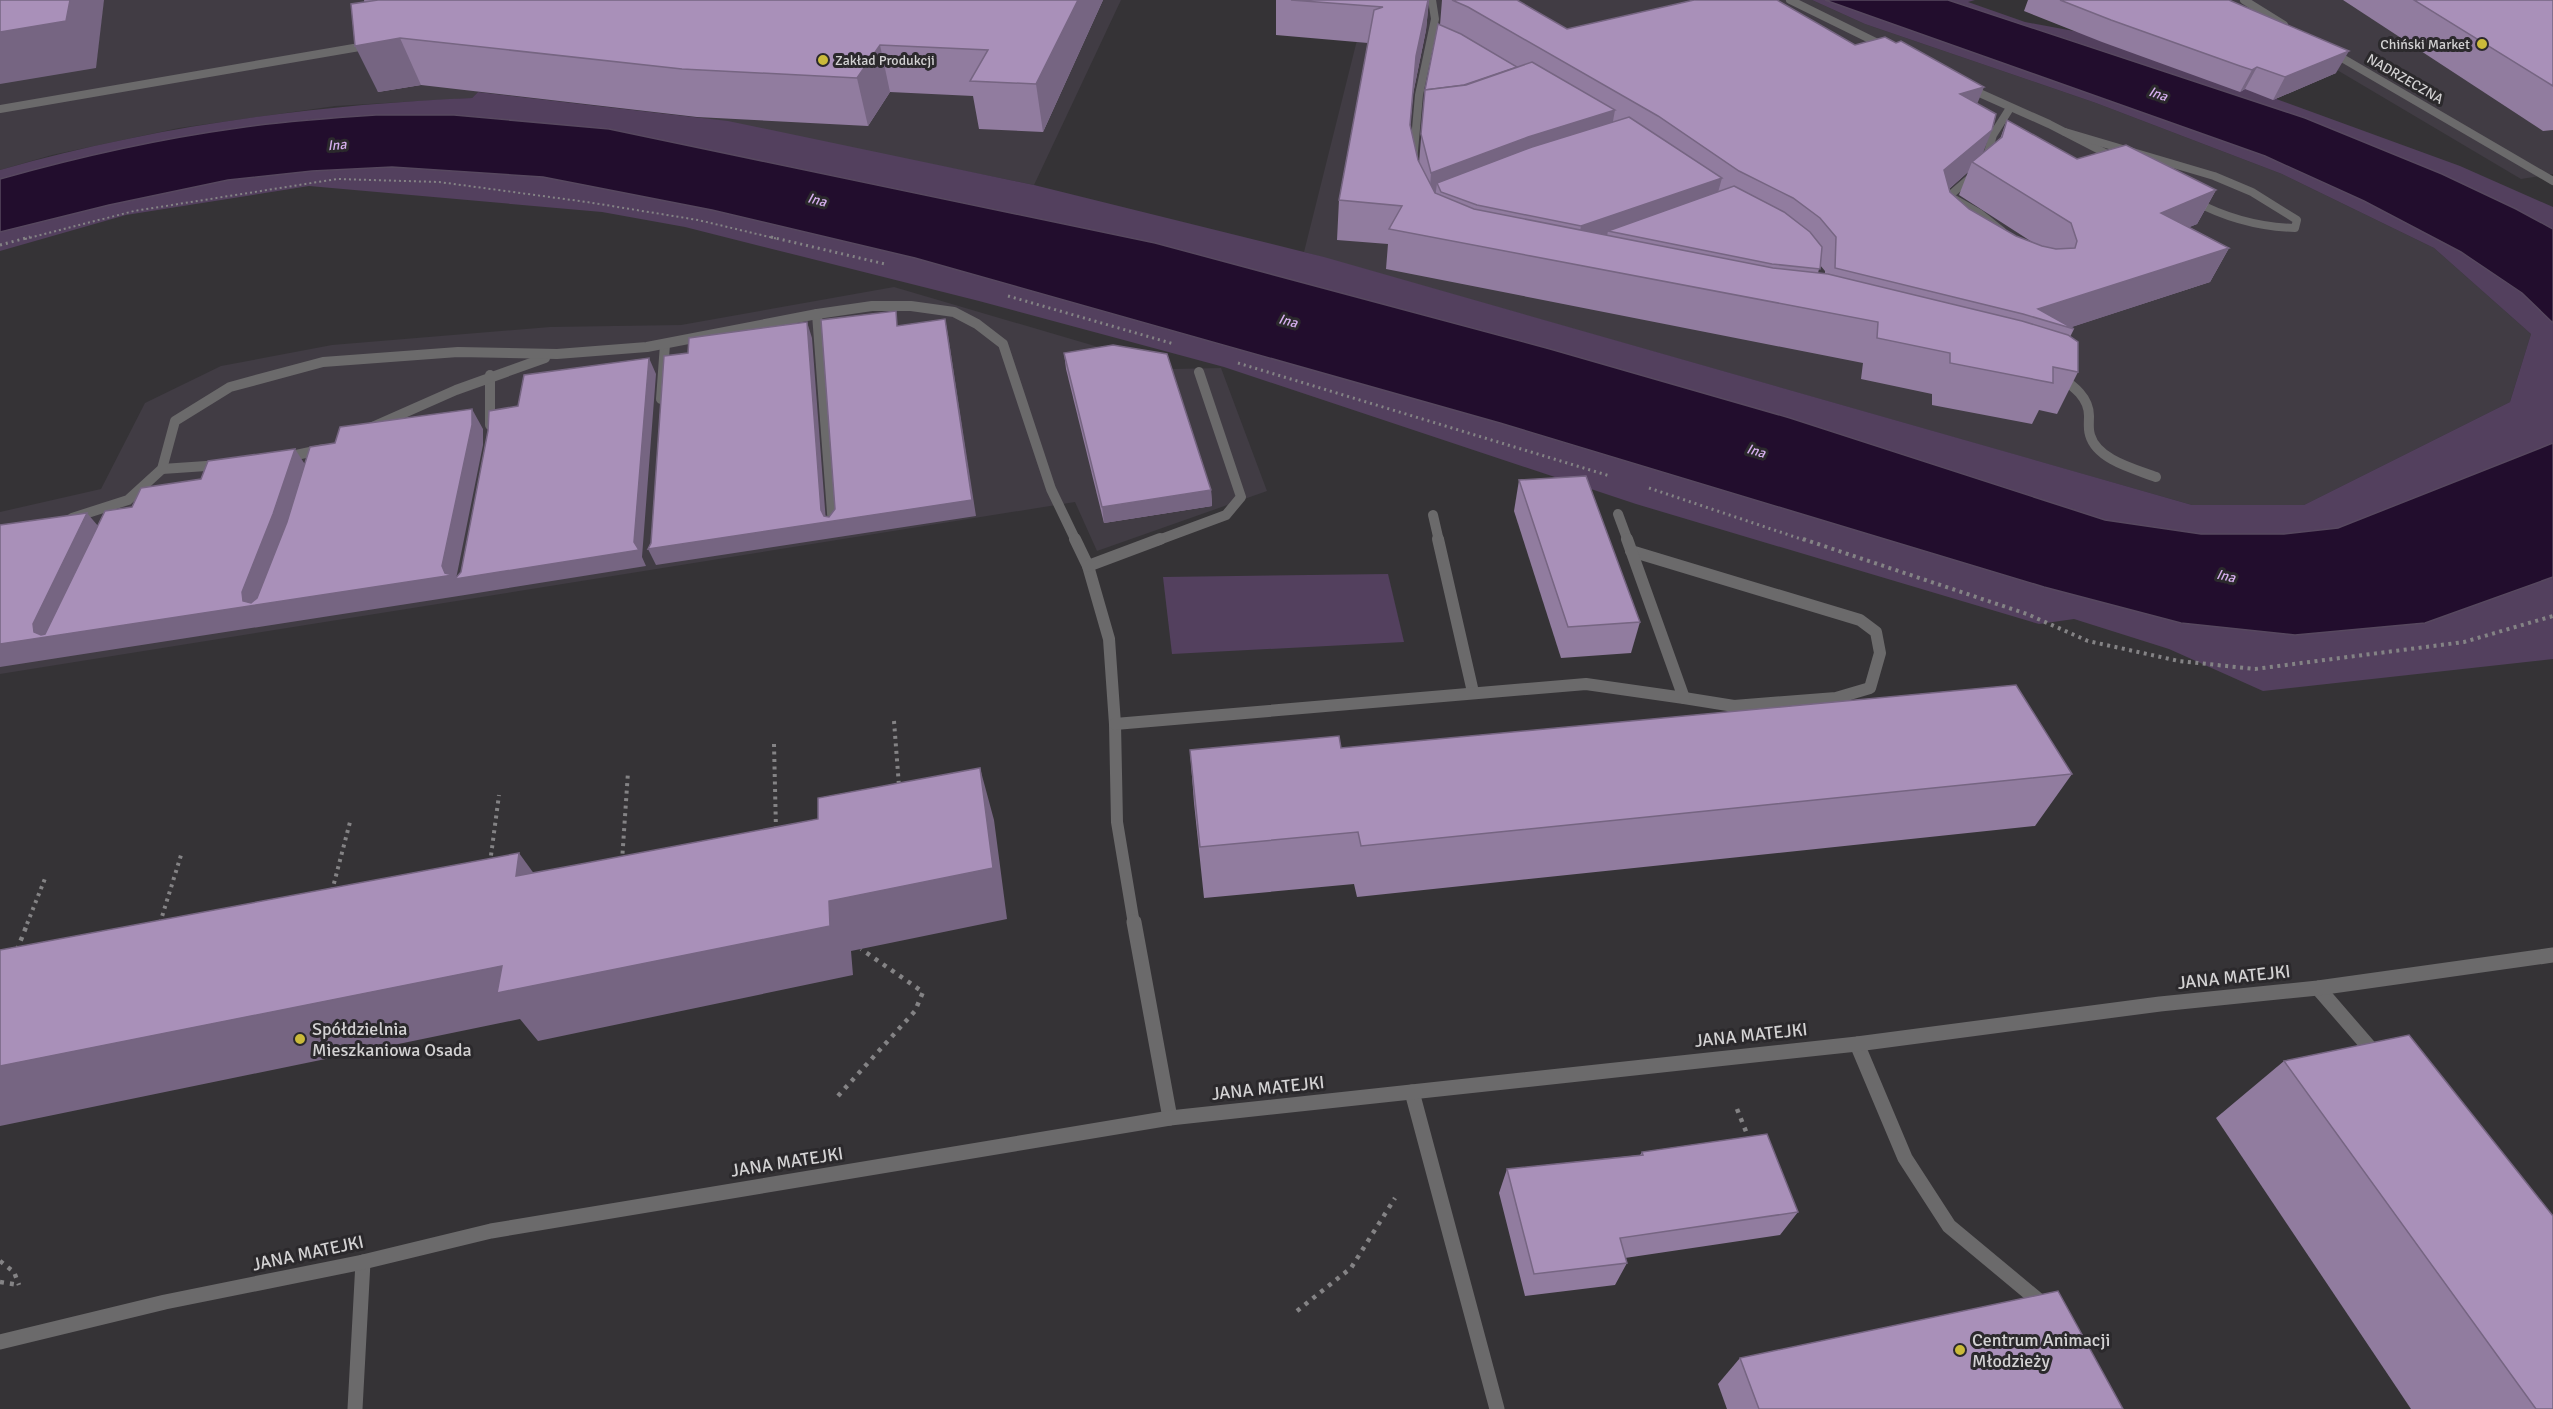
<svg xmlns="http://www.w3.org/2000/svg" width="2553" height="1409" viewBox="0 0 2553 1409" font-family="Signika,sans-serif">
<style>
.built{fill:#413c44}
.green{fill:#53405e}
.water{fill:#220d2d;stroke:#57485f;stroke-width:1.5}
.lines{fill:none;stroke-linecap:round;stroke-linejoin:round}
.path-far3{stroke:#848385;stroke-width:2;stroke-dasharray:2 3;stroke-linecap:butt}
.path-far2{stroke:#848385;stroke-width:3;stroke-dasharray:2 4;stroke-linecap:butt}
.path-far1{stroke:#848385;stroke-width:4;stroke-dasharray:3 4.5;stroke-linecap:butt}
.path{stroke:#848385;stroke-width:4.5;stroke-dasharray:4 6;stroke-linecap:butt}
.service-far3{stroke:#6b6a6b;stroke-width:8}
.service-far2{stroke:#6b6a6b;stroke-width:10}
.service-far1{stroke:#6b6a6b;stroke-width:12}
.service{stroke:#6b6a6b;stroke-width:15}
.minor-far1{stroke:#6b6a6b;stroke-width:8}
.minor{stroke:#6b6a6b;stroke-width:15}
.wall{fill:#917c9f;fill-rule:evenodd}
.shaded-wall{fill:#766582}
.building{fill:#a990b9;stroke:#766582;stroke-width:1.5}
.poi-dot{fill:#caba3a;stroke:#2b292c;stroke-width:2}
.labels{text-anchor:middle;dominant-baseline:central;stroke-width:6;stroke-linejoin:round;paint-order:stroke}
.far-poi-label{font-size:14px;fill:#d3d2d3;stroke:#2b292c;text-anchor:end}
.far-street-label{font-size:14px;fill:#d3d2d3;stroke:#2b292c}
.far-water-label{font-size:14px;font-style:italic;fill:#d6afee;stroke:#2b292c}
.near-street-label{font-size:18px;fill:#d3d2d3;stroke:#2b292c}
.near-poi-label{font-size:18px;fill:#d3d2d3;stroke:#2b292c;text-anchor:start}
</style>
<rect width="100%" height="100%" fill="#353336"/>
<g class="built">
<polygon points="0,0 1121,0 1034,185 697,117 478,92 472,98 335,106 179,128 52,155 0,170"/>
<polygon points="1367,0 1812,0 1865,24 2096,103 2282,174 2434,248 2531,334 2510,402 2304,505 2192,505 1304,252"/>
<polygon points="2219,0 2553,0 2553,174 2521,179"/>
<polygon points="894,287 1173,369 1221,368 1267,491 1097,551 1075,502 0,674 0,512 101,489 145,403 221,366 332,345 550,327 681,325"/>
</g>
<g class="green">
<path d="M 1812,0 L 1975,0 L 1968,2 L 2025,22 L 2106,37 L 2460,166 L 2553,207 L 2553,659 L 2263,691 L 2169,649 L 2074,619 L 2039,624 L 1636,504 L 1224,367 L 979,301 L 685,227 L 602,212 L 309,186 L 126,215 L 0,251 L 0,170 C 154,126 312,105 472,98 L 478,92 L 728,121 L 1034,185 L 1324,257 L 2192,505 L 2304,505 L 2510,402 L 2531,334 L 2434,248 L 2282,174 L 2096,103 L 1865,24 Z"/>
<polygon points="1388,574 1404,642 1172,654 1163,577"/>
</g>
<g class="water">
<polygon points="1825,0 1948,0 2305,118 2442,174 2516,209 2553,229 2553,323 2522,293 2461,252 2364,201 2265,156"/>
<path d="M 376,115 L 454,115 L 609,129 L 1155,243 L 1550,349 L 1790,418 L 2105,520 L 2201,534 L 2284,534 L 2338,528 L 2553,443 L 2553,577 L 2425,623 L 2295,635 L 2181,623 L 2044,587 L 1500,423 L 915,258 L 712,210 L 543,177 L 392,167 L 312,171 L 228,180 L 109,205 L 0,232 L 0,179 C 78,157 158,139 238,128 C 284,121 330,118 376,115 Z"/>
</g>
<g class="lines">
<polyline class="path-far3" points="25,239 134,211 337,179 439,182 587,202 698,220 778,239"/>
<g class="path-far2">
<polyline points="771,237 885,264"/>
<polyline points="0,245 30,237"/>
<polyline points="1008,296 1174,344"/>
<polyline points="1238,363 1610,476"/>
<polyline points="1649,488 1807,541"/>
</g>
<g class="path-far1">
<polyline points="1803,539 2027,614 2088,641 2179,661 2255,669 2464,642 2553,616"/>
<polyline points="894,721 899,786"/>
<polyline points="774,744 776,830"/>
<polyline points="622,861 628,772"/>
<polyline points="490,863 499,795"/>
<polyline points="332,891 350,822"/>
<polyline points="160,923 182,852"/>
<polyline points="27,924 46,876"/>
</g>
<g class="path">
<polyline points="17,950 28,922"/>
<polyline points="838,1096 915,1011 923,992 861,949"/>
<polyline points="1737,1109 1749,1139"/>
<polyline points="0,1261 14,1272 19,1285"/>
<polyline points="0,1282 19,1285"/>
<polyline points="1297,1311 1351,1268 1395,1198"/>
</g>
<g class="service-far3">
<polyline points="1790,0 1886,47"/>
<polyline points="1966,87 2049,124 2115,158"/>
<polyline points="0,109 371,45"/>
<path d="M 2065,132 L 2214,176 L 2252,192 L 2297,220 L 2295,228 C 2258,227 2226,218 2194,201"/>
<polyline points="1413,162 1419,95 1435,19 1432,0"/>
<polyline points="1949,196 1979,213 2002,231"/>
<polyline points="1941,203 1984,166 1993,135 2010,108"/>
</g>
<g class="service-far2">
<polyline points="817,314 833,526"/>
<polyline points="490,375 490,425"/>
<path d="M 2059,376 C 2073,386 2089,397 2089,416 C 2089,422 2088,429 2090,435 C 2097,460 2135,469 2156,477"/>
<polyline points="661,399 665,344"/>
<polyline points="370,428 456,390 545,358"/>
<polyline points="282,458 324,449"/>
<polyline points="162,469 221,465"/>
<polyline points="1618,514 1628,541"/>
<polyline points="1433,515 1439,541"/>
<polyline points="72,518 128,500 162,469 175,421 230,387 323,362 458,352 557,354 647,347 817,314 872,306 911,306 954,312 977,324 1003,344 1051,489 1076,541"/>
<polyline points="1156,541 1226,515 1241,497 1199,372"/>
</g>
<g class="service-far1">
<polyline points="1075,539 1088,566 1109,639 1115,724 1117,822 1134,924"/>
<polyline points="1438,539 1473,692"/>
<polyline points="1631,551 1860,620 1876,632 1880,653 1870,688 1836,698 1734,706 1684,698"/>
<polyline points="1088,566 1160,539"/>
<polyline points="1115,724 1586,684 1684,698 1627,539"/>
</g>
<g class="service">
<polyline points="1134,922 1170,1118"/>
<polyline points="1857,1044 1905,1158 1949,1226 2044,1305"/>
<polyline points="1412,1092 1497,1409"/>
<polyline points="355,1409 363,1262"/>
</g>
<g class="minor-far1">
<polyline points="2244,0 2284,25"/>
<polyline points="2330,51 2553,181"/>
</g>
<g class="minor">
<polyline points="2318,988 2376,1055"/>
<polyline points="0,1342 165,1302 363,1262 491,1231 1170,1118 1857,1044 2160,1004 2318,988 2553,955"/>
</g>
</g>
<g class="wall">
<polygon points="364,0 1103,0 1043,132 979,129 973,96 890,92 868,126 697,117 421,85 378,92"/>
<path d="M 1276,0 L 1429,0 L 1426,30 L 1413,94 L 1410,127 L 1418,160 L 1419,163 L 1425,90 L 1440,25 L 1442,0 L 1517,0 L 1567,29 L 1855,45 L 1977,103 L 1982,154 L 2000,139 L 2007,120 L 2077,159 L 2216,190 L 2197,224 L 2189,227 L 2229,248 L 2210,282 L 2071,327 L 2074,329 L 2070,337 L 2078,372 L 2057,414 L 2039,410 L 2032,424 L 1932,405 L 1932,394 L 1861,379 L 1863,363 L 1386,269 L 1388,244 L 1337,240 L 1339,200 L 1368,43 L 1276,35 ZM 1968,172 L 1959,195 L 2035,244 L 2016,236 L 1969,209 L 1950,192 L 1949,189 ZM 1820,265 L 1825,271 L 1825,274 L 1818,273 Z"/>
<polygon points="2028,0 2229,0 2336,73 2273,100 2245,89 2240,92 2102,42 2024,11"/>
<polygon points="2343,0 2553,0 2553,130 2543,131"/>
<polygon points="1064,353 1211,490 1212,506 1104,523 1066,369"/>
<polygon points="1519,480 1640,622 1631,653 1561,658 1514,511"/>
<polygon points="1341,748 2072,774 2035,826 1357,897 1354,884 1204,898 1194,803 1190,750"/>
<polygon points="2284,1061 2553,1409 2411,1409 2216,1118"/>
<polygon points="1642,1152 1798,1212 1780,1235 1625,1258 1627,1263 1615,1285 1525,1296 1499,1193 1507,1169 1640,1155"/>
<polygon points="1740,1358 2123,1409 1727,1409 1718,1384"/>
</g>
<g class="shaded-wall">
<polygon points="70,0 104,0 96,68 0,84 0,32"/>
<polygon points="1078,0 1103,0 1043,132 1036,84"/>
<polygon points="1428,0 1429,0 1426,30 1413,94 1416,56"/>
<polygon points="400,38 421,85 378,92 355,46"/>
<polygon points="880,45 890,92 868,126 857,78"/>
<polygon points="2349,51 2336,73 2273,100 2285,77"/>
<polygon points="2257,67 2245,89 2240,92 2252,70"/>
<polygon points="1984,87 1971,119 1960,94"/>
<polygon points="1615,110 1610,138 1437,183 1435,199 1429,202 1431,173 1528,137"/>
<polygon points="1992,130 1979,163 1972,162 1968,172 1932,204 1944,170"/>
<polygon points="1722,178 1714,207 1608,231 1605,246 1575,256 1581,226"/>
<polygon points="2216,190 2197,224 2143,247 2161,213"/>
<polygon points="2229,248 2210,282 2069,328 2038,309"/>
<polygon points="945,319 948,335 976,516 656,565 648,549 821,510 807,322 812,338 826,522 972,500"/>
<polygon points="649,358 656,374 642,557 646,566 465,595 456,580 465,595 0,667 0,644 34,632 33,624 87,513 104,533 243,601 242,592 295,449 308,469 445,573 442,566 472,409 483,429 483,445 456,579 634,542"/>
<polygon points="1211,490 1212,506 1104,523 1102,507"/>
<polygon points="980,768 994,820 1007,919 851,951 853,975 538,1041 520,1019 0,1126 0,1066 829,901"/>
<polygon points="519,853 556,904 516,876"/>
</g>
<g class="building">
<polygon points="0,0 70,0 66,21 0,32"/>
<polygon points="378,0 1078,0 1036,84 970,81 988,50 880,45 857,78 682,69 400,38 355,46 351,4"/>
<polygon points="1291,0 1428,0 1416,56 1410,125 1418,160 1435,193 1474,209 1773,268 1828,274 2022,321 2068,335 2078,342 2078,372 2053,367 2053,383 1950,363 1950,353 1877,338 1878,322 1389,229 1402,206 1339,200 1374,10 1383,7"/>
<polygon points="1452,0 1517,0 1567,29 1694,0 1777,0 1855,45 1885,37 1896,43 1901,41 1984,87 1960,94 1996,114 1992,130 1944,170 1950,192 1969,209 2016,236 2042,246 2056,249 2075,248 2077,241 2071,223 1972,162 2002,137 2007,120 2077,159 2126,145 2216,190 2161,213 2229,248 2038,309 2074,329 2023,314 1835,268 1836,237 1820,218 1793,198 1739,171 1658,116 1468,7"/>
<polygon points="2060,0 2229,0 2349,51 2285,77 2257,67 2252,70 2240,66 2111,20"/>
<polygon points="2414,0 2553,0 2553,86"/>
<polygon points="1438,24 1461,34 1517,67 1464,85 1425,90"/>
<polygon points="1532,62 1615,110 1528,137 1431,173 1421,134 1425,90 1466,85"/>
<polygon points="1629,117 1722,178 1581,226 1477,205 1441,192 1437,183 1532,147"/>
<polygon points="1734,186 1784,212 1810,232 1822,247 1820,269 1772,264 1608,231"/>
<polygon points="896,311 897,326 945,319 972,500 648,549 651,543 664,356 688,353 689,338 807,322 821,510 824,516 829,517 835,509 821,320"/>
<polygon points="1113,345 1167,354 1211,490 1102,507 1064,353"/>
<polygon points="649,358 634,542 639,550 455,579 461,572 488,431 489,411 518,406 524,375"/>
<polygon points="472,409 472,425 442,566 445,573 453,575 0,644 0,525 87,513 33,624 34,632 41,635 45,634 105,511 132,507 141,488 201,479 208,461 295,449 273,514 242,592 243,601 251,603 257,598 287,522 310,447 335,443 340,427"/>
<polygon points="1586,476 1640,622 1568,627 1519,480"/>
<polygon points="2016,685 2072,774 1361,846 1358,832 1200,847 1190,750 1339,736 1341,748"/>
<polygon points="980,768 993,868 829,901 830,926 497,993 502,966 0,1066 0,950 519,853 516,876 586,863 818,819 818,798"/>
<polygon points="2409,1035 2553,1216 2553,1409 2536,1409 2284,1061"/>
<polygon points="1767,1134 1798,1212 1620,1238 1627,1263 1534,1274 1507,1169 1643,1155 1642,1152"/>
<polygon points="2058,1291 2123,1409 1759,1409 1740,1358"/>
</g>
<g class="poi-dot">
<circle cx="2482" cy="44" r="6"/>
<circle cx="823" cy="60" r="6"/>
<circle cx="300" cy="1039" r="6"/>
<circle cx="1960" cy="1350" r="6"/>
</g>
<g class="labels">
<g class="far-poi-label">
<text x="2470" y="44">Chiński Market</text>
<text x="835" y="60" text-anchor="start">Zakład Produkcji</text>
</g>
<g class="far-street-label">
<text transform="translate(2405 79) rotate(30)">NADRZECZNA</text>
</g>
<g class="far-water-label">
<text transform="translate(2158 94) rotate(19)">Ina</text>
<text transform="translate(337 145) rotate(-5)">Ina</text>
<text transform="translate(817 200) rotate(14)">Ina</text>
<text transform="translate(1288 321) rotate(14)">Ina</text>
<text transform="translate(1756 451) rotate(16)">Ina</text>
<text transform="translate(2226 576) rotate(12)">Ina</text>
</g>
<g class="near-street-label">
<text transform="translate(2234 977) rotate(-6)">JANA MATEJKI</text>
<text transform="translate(1751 1035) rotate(-6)">JANA MATEJKI</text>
<text transform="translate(1268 1088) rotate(-6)">JANA MATEJKI</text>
<text transform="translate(787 1162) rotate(-9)">JANA MATEJKI</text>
<text transform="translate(308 1253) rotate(-12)">JANA MATEJKI</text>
</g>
<g class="near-poi-label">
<text x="312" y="1029">Spółdzielnia<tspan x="312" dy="21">Mieszkaniowa Osada</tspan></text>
<text x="1972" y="1340">Centrum Animacji<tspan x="1972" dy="21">Młodzieży</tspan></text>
</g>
</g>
</svg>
